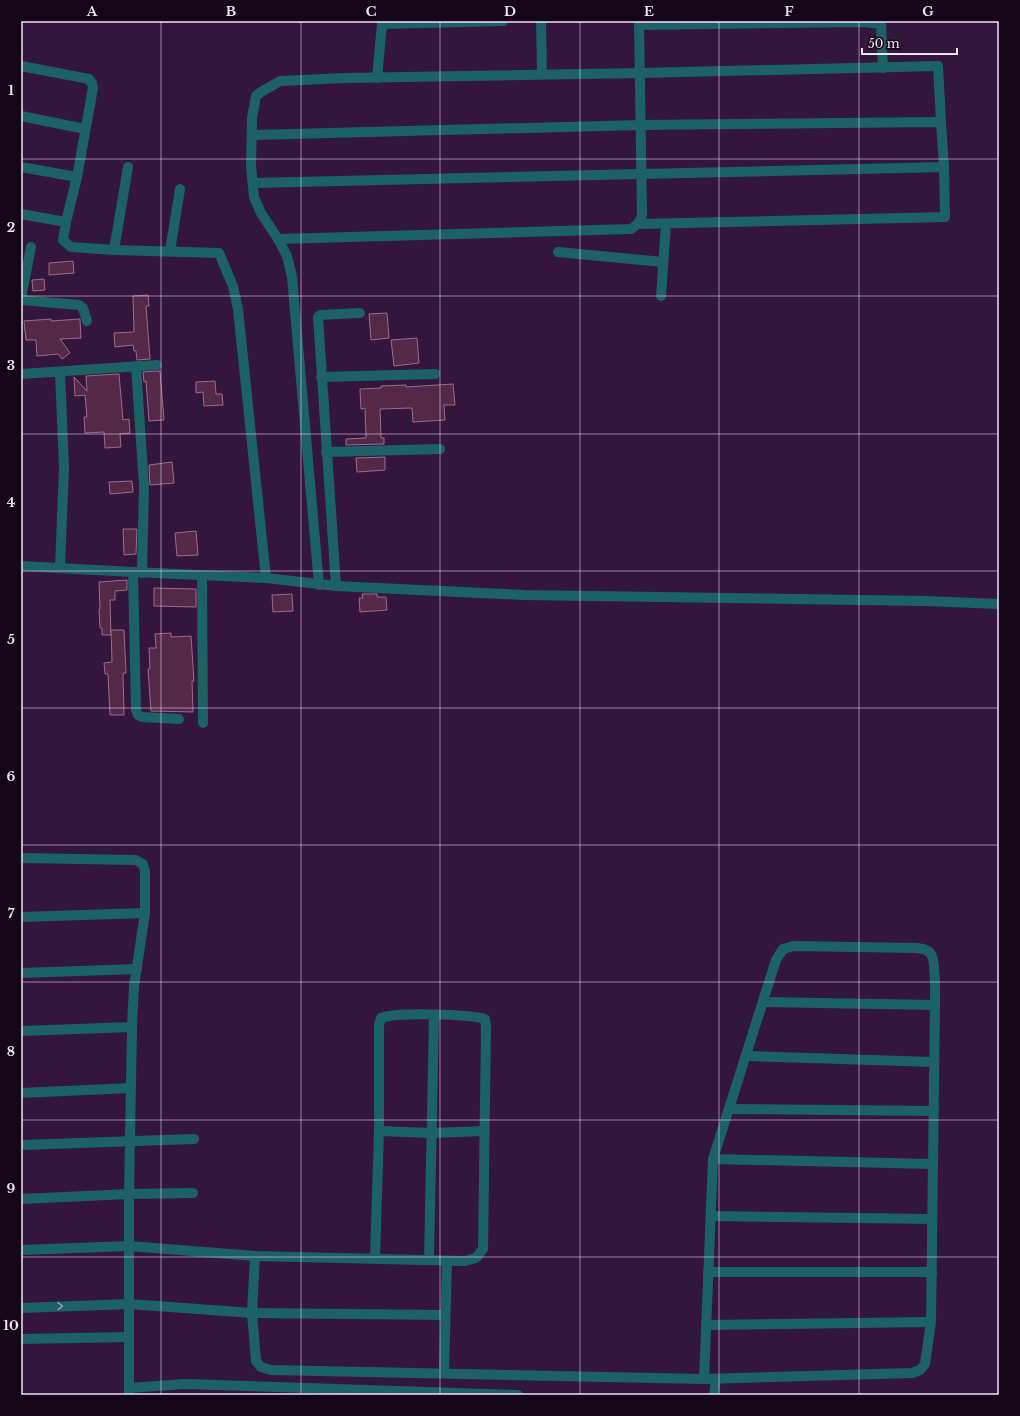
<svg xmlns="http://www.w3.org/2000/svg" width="1020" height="1416" viewBox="0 0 1020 1416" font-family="'Libre Baskerville',serif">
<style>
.building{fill:#542948;stroke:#9c6c8e}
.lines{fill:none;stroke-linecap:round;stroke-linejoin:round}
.minor{stroke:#1c6163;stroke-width:10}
.oneway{stroke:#88a0ae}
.grid{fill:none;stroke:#f3e0f9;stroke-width:1;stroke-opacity:0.55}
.neatline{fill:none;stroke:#f3e0f9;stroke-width:1.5}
.grid-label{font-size:13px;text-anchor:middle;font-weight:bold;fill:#f3e0f9}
</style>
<rect width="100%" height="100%" fill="#33163c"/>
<g class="building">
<polygon points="73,261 74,273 49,275 49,263"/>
<polygon points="44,279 45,290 33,291 32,280"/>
<polygon points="148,295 149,306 146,306 150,359 137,360 136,351 134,351 133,345 115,347 114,333 134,332 133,296"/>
<polygon points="387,313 389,338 371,340 369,314"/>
<polygon points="51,319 51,321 80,319 80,320 81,338 60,339 70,353 62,359 58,354 37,356 36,340 26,340 24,321"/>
<polygon points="417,338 419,363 394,366 391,340"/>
<polygon points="157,371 160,371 164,420 149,421 146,381 144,382 143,372"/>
<polygon points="119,374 123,420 129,419 130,433 120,434 121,447 105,448 104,432 85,433 84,417 87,417 85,395 75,396 74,377 87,391 86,376"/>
<polygon points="215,381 216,394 222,394 223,405 204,406 203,392 196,393 196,382"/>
<polygon points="453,384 455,405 444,405 445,420 413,422 412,408 380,409 381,438 384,438 384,444 346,445 346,439 366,438 365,408 361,409 360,389 381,388 381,386 406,385 406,387"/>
<polygon points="385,457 385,470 357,472 356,458"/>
<polygon points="172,462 174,483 150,485 149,465"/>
<polygon points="132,481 133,492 110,494 109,482"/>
<polygon points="123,529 137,529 136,554 124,555"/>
<polygon points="196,531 198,555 177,556 175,533"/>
<polygon points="127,580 127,590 115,591 115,600 110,600 111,635 102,635 102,628 100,628 99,609 100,609 99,582"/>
<polygon points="154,588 196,589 196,607 154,606"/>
<polygon points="292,594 293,611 273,612 272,595"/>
<polygon points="362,594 377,594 377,597 386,597 387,610 360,612 359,598 363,598"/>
<polygon points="111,630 124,630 126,673 123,673 124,715 110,715 108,674 105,674 104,663 112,662"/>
<polygon points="171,633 171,637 191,636 194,681 192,681 193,712 151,711 148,669 150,669 149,648 156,648 155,634"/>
</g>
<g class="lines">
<g class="minor">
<polyline points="541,21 542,74"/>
<polyline points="639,25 863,22 881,24 883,68"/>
<polyline points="21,66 89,79 92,83 93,88 77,177 66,222 63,240 71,247 114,250 219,253 233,286 238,309 266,578"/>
<polyline points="377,78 382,24 503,21"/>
<polyline points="21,116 85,129"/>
<polyline points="252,135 641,125 941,122 944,167"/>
<polyline points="21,167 77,177"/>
<polyline points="253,183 944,167 945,217 638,224"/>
<polyline points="21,214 66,222"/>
<polyline points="278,239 631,229 638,224 642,216 639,21"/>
<polyline points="114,250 128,167"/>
<polyline points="170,251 180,189"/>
<polyline points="558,252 663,262"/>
<polyline points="661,296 666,224"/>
<polyline points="21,298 31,247"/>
<polyline points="21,300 79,305 83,308 87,321"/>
<polyline points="136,366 144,486 142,573"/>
<polyline points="21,374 157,365"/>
<polyline points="321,377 435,374"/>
<polyline points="326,452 440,449"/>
<polyline points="21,566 133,572 266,578 336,586 523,595 925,601 999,604"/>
<polyline points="60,568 64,468 60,372"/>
<polyline points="133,572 136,710 138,715 142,717 179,719"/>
<polyline points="202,576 203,723"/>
<polyline points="319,585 292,277 287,256 278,239 261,213 254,197 251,166 252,118 256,96 261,92 280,81 344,78 641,73 938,66 941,122"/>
<polyline points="336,586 318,317 320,315 360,313"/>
<polyline points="21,858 136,860 143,864 145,871 145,913 134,986 132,1027 129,1194 129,1395"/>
<polyline points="21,917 145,913"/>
<polyline points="21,973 137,969"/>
<polyline points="763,1002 935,1005"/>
<polyline points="21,1031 132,1027"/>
<polyline points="746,1056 934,1062"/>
<polyline points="21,1093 131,1088"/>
<polyline points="729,1109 934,1111"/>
<polyline points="379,1131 432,1133 484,1131"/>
<polyline points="21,1145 194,1139"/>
<polyline points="713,1159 933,1164"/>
<polyline points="21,1199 129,1194 193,1193"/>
<polyline points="711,1216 932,1219"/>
<path d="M 21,1250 L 129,1246 L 255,1256 L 465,1261 L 476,1258 L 483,1249 L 486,1027 L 485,1019 C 468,1014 397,1012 381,1018 L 379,1025 L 379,1131 L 375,1259"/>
<path d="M 255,1256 L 252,1313 L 256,1361 L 261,1367 L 271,1370 L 704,1379 L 912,1373 L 920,1370 L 925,1364 L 931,1322 L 935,1005 C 935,995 936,961 931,954 C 928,949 922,949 917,948 L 793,946 L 783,949 L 776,960 L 713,1159 L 704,1379"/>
<polyline points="429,1260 434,1015"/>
<polyline points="708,1272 932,1272"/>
<polyline points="21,1308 129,1304 252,1313 445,1315"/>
<polyline points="706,1325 931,1322"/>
<polyline points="21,1339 129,1337"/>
<polyline points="444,1373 447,1261"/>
<polyline points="129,1388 185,1384 518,1395"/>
<polyline points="714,1395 716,1379"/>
</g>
</g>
<defs><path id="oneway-chevron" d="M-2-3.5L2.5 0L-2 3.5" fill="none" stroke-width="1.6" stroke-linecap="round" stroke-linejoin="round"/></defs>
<use class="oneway" href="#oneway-chevron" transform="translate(60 1306) rotate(-2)"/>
<path class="grid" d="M 161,21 L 161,1395M 301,21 L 301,1395M 440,21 L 440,1395M 580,21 L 580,1395M 719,21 L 719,1395M 859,21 L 859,1395M 21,159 L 999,159M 21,296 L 999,296M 21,434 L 999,434M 21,571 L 999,571M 21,708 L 999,708M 21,845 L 999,845M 21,982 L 999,982M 21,1120 L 999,1120M 21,1257 L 999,1257"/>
<rect width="1020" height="1416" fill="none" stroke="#140818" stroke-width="44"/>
<path d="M862 48v6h95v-6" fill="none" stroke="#f3e0f9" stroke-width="2"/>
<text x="868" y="48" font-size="12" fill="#f3e0f9" stroke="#140818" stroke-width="3" paint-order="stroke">50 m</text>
<rect x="22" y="22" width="976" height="1372" class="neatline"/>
<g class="grid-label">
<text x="92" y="16">A</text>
<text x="231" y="16">B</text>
<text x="371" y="16">C</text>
<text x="510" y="16">D</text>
<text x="649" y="16">E</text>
<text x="789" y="16">F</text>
<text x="928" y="16">G</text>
<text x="11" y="95">1</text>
<text x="11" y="232">2</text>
<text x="11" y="370">3</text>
<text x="11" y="507">4</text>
<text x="11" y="644">5</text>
<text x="11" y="781">6</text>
<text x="11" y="918">7</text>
<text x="11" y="1056">8</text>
<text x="11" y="1193">9</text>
<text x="11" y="1330">10</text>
</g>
</svg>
